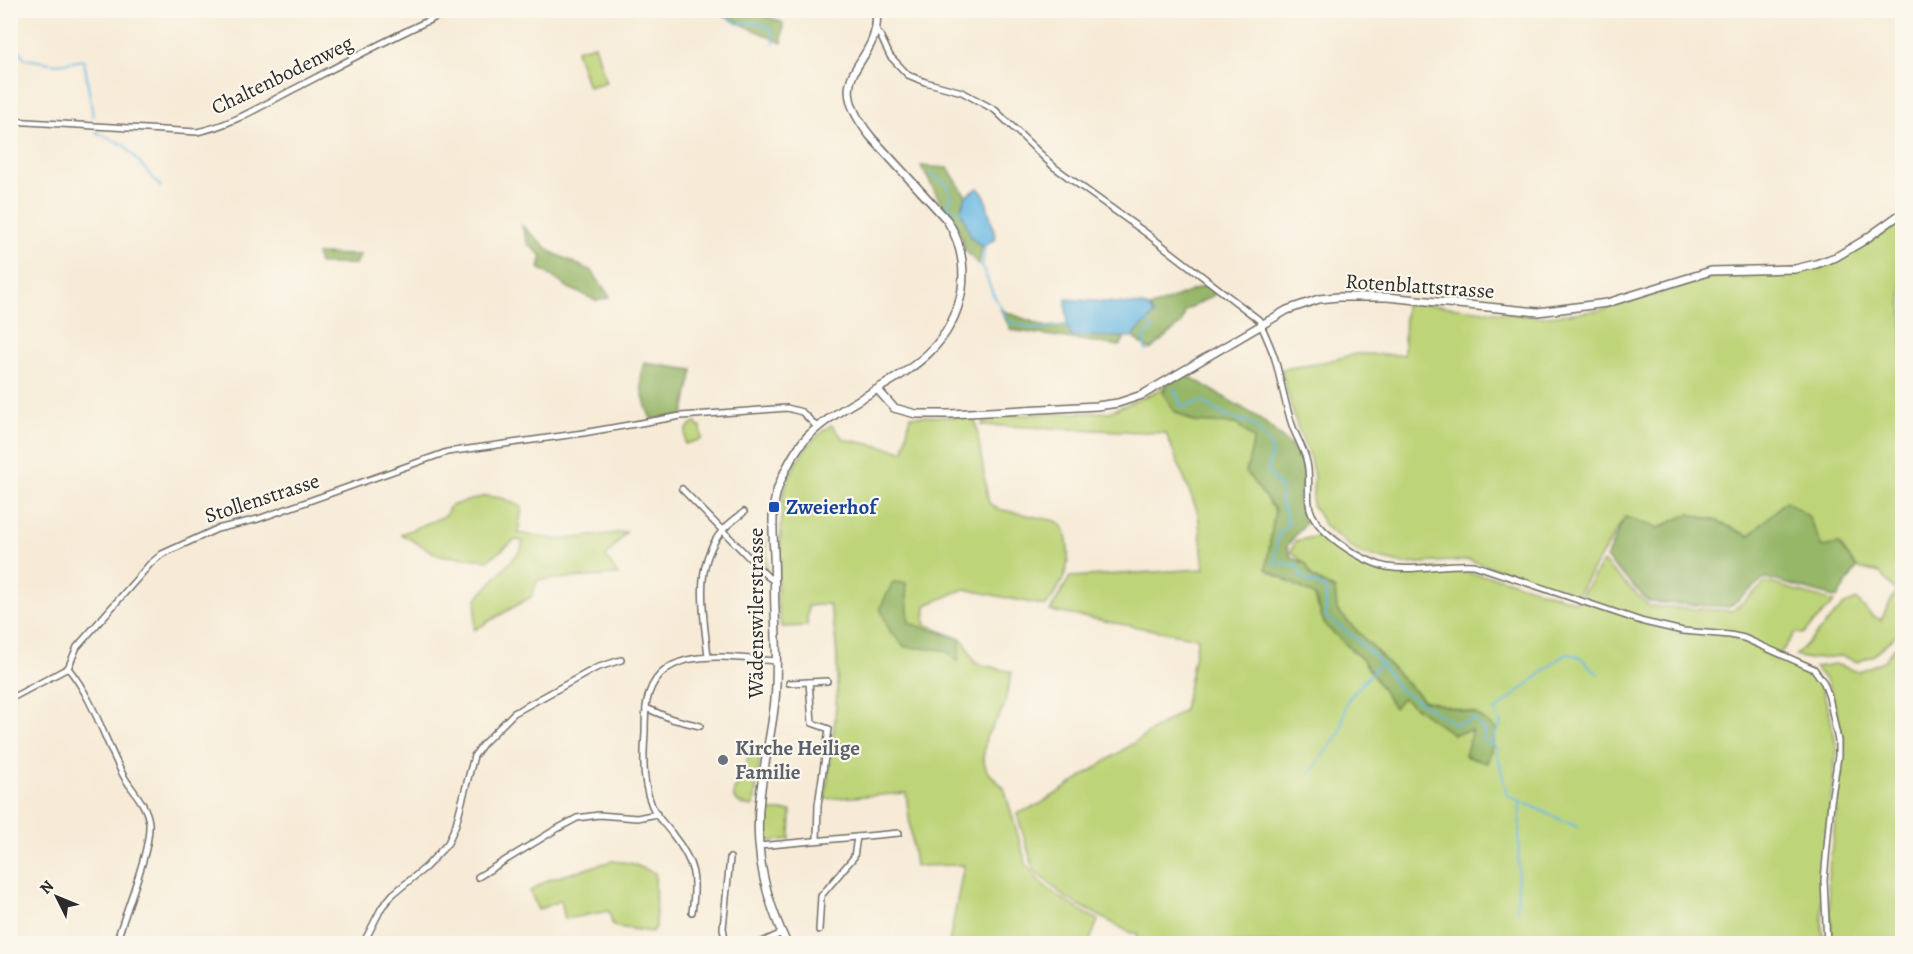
<svg xmlns="http://www.w3.org/2000/svg" width="1913" height="954" viewBox="0 0 1913 954" font-family="Alegreya,serif">
<style>
.green{fill:#bed478;stroke:#748052;stroke-width:1.5}
.forest{fill:#96b668;stroke:#60704a;stroke-width:1.5}
.water{fill:#68b8e3;stroke:#4a7287;stroke-width:1.5}
.lines{fill:none;stroke-linecap:round;stroke-linejoin:round}
.stream{stroke:#68b8e3;stroke-width:2}
.minor-casing{stroke:#726e67;stroke-width:8}
.tertiary-casing{stroke:#726e67;stroke-width:10}
.minor{stroke:#fff;stroke-width:5}
.tertiary{stroke:#fff;stroke-width:7}
.transit-dot{fill:#1a4fb4;stroke:#fbf7ec;stroke-width:2}
.worship-dot{fill:#6b7280;stroke:#fbf7ec;stroke-width:2}
.labels{text-anchor:middle;dominant-baseline:central;stroke-width:4.5;stroke-linejoin:round;paint-order:stroke}
.street-label{font-size:21px;fill:#2b2b2b;stroke:#fbf7ec}
.transit-label{font-size:21px;font-weight:bold;fill:#164399;stroke:#fbf7ec;text-anchor:start}
.worship-label{font-size:21px;font-weight:bold;fill:#5b616d;stroke:#fbf7ec;text-anchor:start}
</style>
<rect width="100%" height="100%" fill="#fbf7ec"/>
<filter id="ink" filterUnits="userSpaceOnUse"><feTurbulence type="fractalNoise" baseFrequency=".0167" numOctaves="2"/><feDisplacementMap in="SourceGraphic" scale="12" xChannelSelector="R" yChannelSelector="G"/><feConvolveMatrix kernelMatrix="1 2 1 2 8 2 1 2 1" color-interpolation-filters="sRGB"/></filter>
<filter id="wash" filterUnits="userSpaceOnUse"><feTurbulence type="fractalNoise" baseFrequency=".008" numOctaves="4" result="noise"/><feDisplacementMap in="SourceGraphic" scale="24" xChannelSelector="R" yChannelSelector="G"/><feGaussianBlur stdDeviation="1.35" result="paint"/><feColorMatrix in="noise" values="0 0 0 0 0 0 0 0 0 0 0 0 0 0 0 0 0 1.4 0 .05"/><feComposite in="paint" operator="in"/></filter>
<g filter="url(#wash)">
<rect width="100%" height="100%" fill="#f7ebd7"/>
<g class="green">
<polygon points="595,45 606,82 588,87 576,50"/>
<polygon points="1902,219 1902,633 1897,634 1874,655 1858,662 1841,656 1809,659 1795,656 1843,606 1856,599 1871,615 1881,620 1896,591 1880,573 1857,568 1839,544 1822,547 1808,516 1749,536 1717,521 1689,514 1658,528 1625,517 1577,595 1469,560 1404,564 1359,553 1326,527 1312,505 1314,476 1309,454 1297,426 1281,369 1316,364 1356,354 1404,355 1405,302 1540,317 1602,310 1709,278 1826,267 1887,232"/>
<polygon points="1167,383 1163,393 1174,411 1194,422 1237,424 1254,439 1246,472 1275,510 1266,569 1314,595 1325,625 1363,660 1394,707 1402,697 1453,734 1473,730 1487,763 1496,730 1476,714 1423,700 1337,610 1335,590 1312,577 1306,564 1291,552 1295,541 1323,535 1357,559 1396,572 1436,568 1500,578 1577,602 1603,562 1649,606 1732,611 1767,582 1834,602 1803,634 1795,633 1777,658 1812,673 1821,685 1829,711 1837,749 1821,874 1822,928 1825,943 1136,943 1138,933 1131,933 1066,898 1034,870 1017,814 1042,803 1184,710 1198,638 1050,611 1070,577 1204,569 1198,513 1166,433 982,425 986,416 1109,412 1160,390"/>
<path d="M 910,416 L 973,417 L 976,424 L 988,500 L 990,504 L 998,509 L 1056,521 C 1064,526 1066,532 1067,541 C 1072,568 1062,585 1046,606 L 964,589 L 926,605 L 925,624 L 964,641 L 975,663 L 1012,672 L 1003,709 L 986,737 L 983,759 L 987,771 L 1004,788 L 1026,863 C 1041,890 1072,905 1098,920 L 1089,943 L 949,943 L 964,865 L 915,866 L 906,793 L 825,799 C 833,738 846,664 829,604 L 808,606 L 807,626 L 781,627 L 777,599 L 783,494 C 792,466 807,441 831,425 L 844,439 L 904,451 Z"/>
<path d="M 696,423 L 698,427 L 701,427 L 702,439 L 685,444 C 685,433 685,426 696,423 Z"/>
<polygon points="485,496 502,498 522,507 518,533 559,540 626,532 606,557 618,575 538,580 531,597 474,630 477,598 521,550 523,541 515,540 488,560 438,555 401,534 445,516 450,506"/>
<polygon points="766,540 768,574 767,574 752,555"/>
<polygon points="1902,645 1902,943 1832,943 1828,878 1845,742 1828,683 1815,667 1835,664 1859,672 1885,660 1894,648"/>
<polygon points="761,749 754,805 751,807 741,804 734,799 734,790 745,774 749,751"/>
<polygon points="762,811 791,811 790,839 771,841 764,837 762,832"/>
<polygon points="612,861 630,863 655,873 656,928 651,932 613,926 609,911 565,919 561,900 538,910 530,891 548,880"/>
</g>
<g class="forest">
<polygon points="713,11 756,11 783,23 782,43"/>
<polygon points="921,166 948,168 966,196 961,210 971,237 982,247 979,265 966,251 956,223 944,208"/>
<polygon points="522,226 553,253 592,271 610,297 597,301 569,288 539,268 542,256 528,244"/>
<polygon points="316,254 360,255 355,264 319,264"/>
<polygon points="1209,284 1214,290 1214,295 1186,310 1181,324 1150,350 1132,337 1154,315 1149,308"/>
<polygon points="1001,310 1046,327 1067,325 1071,336 1126,336 1120,346 1011,330"/>
<path d="M 644,363 L 693,370 L 683,416 L 651,419 C 644,403 637,380 644,363 Z"/>
<polygon points="1185,374 1261,419 1301,455 1305,476 1298,499 1306,522 1287,546 1291,557 1306,564 1312,577 1335,590 1337,610 1423,700 1476,714 1497,730 1487,763 1465,756 1472,730 1453,734 1402,698 1394,708 1363,660 1325,625 1314,595 1266,569 1275,510 1246,472 1254,439 1237,424 1194,422 1174,411 1163,393 1167,383"/>
<polygon points="1786,501 1808,516 1822,547 1839,544 1857,568 1837,598 1766,578 1729,607 1649,602 1606,558 1625,517 1658,528 1689,514 1717,521 1749,536"/>
<polygon points="893,582 906,583 909,623 961,639 958,662 945,650 905,647 890,631 880,608"/>
</g>
<g class="water">
<polygon points="978,188 985,196 996,239 982,247 971,237 961,210 966,196"/>
<polygon points="1066,299 1142,305 1149,308 1154,315 1132,337 1071,336 1067,325"/>
</g>
<g class="lines">
<g class="stream">
<path d="M 717,10 L 738,24 C 750,22 760,21 771,29 L 774,43"/>
<polyline points="10,36 25,59 58,64 84,60 93,116"/>
<polyline points="96,132 124,145 161,187"/>
<polyline points="930,174 948,185 951,197 948,206 954,212 962,211"/>
<polyline points="984,243 985,245 982,266 993,294 1009,322 1036,329 1067,325"/>
<polyline points="1146,351 1143,338 1153,329 1147,321"/>
<polyline points="1174,388 1182,407 1203,401 1223,415 1254,424 1272,448 1268,472 1282,490 1280,500 1289,523 1278,535 1275,563 1296,564 1302,577 1326,589 1326,617 1355,638 1380,662 1400,690 1457,725 1473,719 1484,729 1484,740 1496,747 1507,795 1577,827"/>
<polyline points="1491,744 1501,723 1495,711 1566,653 1580,657 1598,674"/>
<polyline points="1309,775 1340,732 1347,701 1380,663"/>
<polyline points="1517,911 1520,801"/>
</g>
</g>
</g>
<g filter="url(#ink)">
<g class="lines">
<defs>
<g id="minor">
<polyline points="876,32 880,35 890,56 908,75 925,82 962,92 995,110 1054,167 1146,233 1263,323"/>
<path d="M 10,121 L 197,132 C 235,124 264,104 298,87 C 349,60 399,33 452,10"/>
<path d="M 1261,325 C 1266,336 1271,347 1275,359 C 1281,381 1285,404 1292,425 C 1296,437 1303,447 1306,459 C 1311,474 1307,489 1309,504 C 1312,531 1362,562 1387,567 C 1415,572 1445,563 1474,565 L 1644,622 L 1683,631 L 1730,635 L 1744,638 L 1814,669 L 1824,683 L 1829,697 L 1838,741 L 1838,756 L 1831,802 L 1824,880 L 1827,944"/>
<polyline points="682,489 767,576 774,581"/>
<path d="M 708,657 C 704,615 692,565 723,530 C 729,523 737,518 744,512"/>
<path d="M 68,668 C 94,700 104,739 123,775 C 132,791 147,804 149,823 C 151,851 124,914 116,944"/>
<polyline points="789,683 809,682"/>
<polyline points="10,699 68,668 77,647 150,564 162,554 217,529 258,519 447,452 583,433 681,416 787,408 802,412 818,428"/>
<polyline points="646,708 672,719 700,726"/>
<polyline points="817,840 818,805 829,729 812,723 809,682 827,681"/>
<polyline points="759,846 899,833"/>
<polyline points="478,877 555,830 577,818 599,815 637,818 657,814"/>
<path d="M 692,912 C 697,878 695,863 673,835 C 668,828 661,821 656,814 C 642,789 643,761 645,733 C 645,723 645,711 647,701 C 659,641 733,659 777,661"/>
<polyline points="819,930 821,896 854,857 857,837"/>
<polyline points="363,944 382,907 393,894 426,867 448,843 456,824 474,756 483,744 514,713 596,668 621,660"/>
<polyline points="729,944 725,939 723,928 730,858"/>
<polyline points="758,944 782,933"/>
</g>
<g id="tertiary">
<polyline points="878,390 894,408 916,414 950,414 1097,406 1118,403 1142,395 1287,310 1319,299 1338,297 1387,297 1538,312 1607,303 1711,271 1795,269 1816,264 1836,257 1863,241 1902,213"/>
<path d="M 787,944 C 772,912 761,879 759,844 C 755,792 770,750 775,700 C 778,670 776,640 775,610 C 774,592 775,573 774,555 C 773,530 770,504 781,480 C 788,464 797,446 810,434 C 863,385 949,373 962,289 C 965,264 961,242 947,220 L 871,137 C 816,69 883,67 876,10"/>
</g>
</defs>
<use href="#minor" class="minor-casing"/>
<use href="#tertiary" class="tertiary-casing"/>
<use href="#minor" class="minor"/>
<use href="#tertiary" class="tertiary"/>
</g>
</g>
<rect class="transit-dot" x="768" y="501" width="12" height="12" rx="3"/>
<circle class="worship-dot" cx="723" cy="760" r="6"/>
<g class="labels">
<g class="street-label">
<text transform="translate(282 75) rotate(-26)">Chaltenbodenweg</text>
<text transform="translate(1420 286) rotate(4)">Rotenblattstrasse</text>
<text transform="translate(262 498) rotate(-18)">Stollenstrasse</text>
<text transform="translate(756 613) rotate(-90)">Wädenswilerstrasse</text>
</g>
<g class="transit-label">
<text x="786" y="507">Zweierhof</text>
</g>
<g class="worship-label">
<text x="735" y="748">Kirche Heilige<tspan x="735" dy="24">Familie</tspan></text>
</g>
</g>
<rect width="1913" height="954" fill="none" stroke="#fbf7ec" stroke-width="36"/>
<g transform="translate(57 897) rotate(313)" stroke="#fbf7ec" stroke-width="4.5" paint-order="stroke">
<path d="M0-4.5L10 22L0 15L-10 22Z" fill="#2b2b2b"/>
<text y="-9" font-size="16" font-weight="bold" text-anchor="middle" fill="#2b2b2b">N</text>
</g>
</svg>
